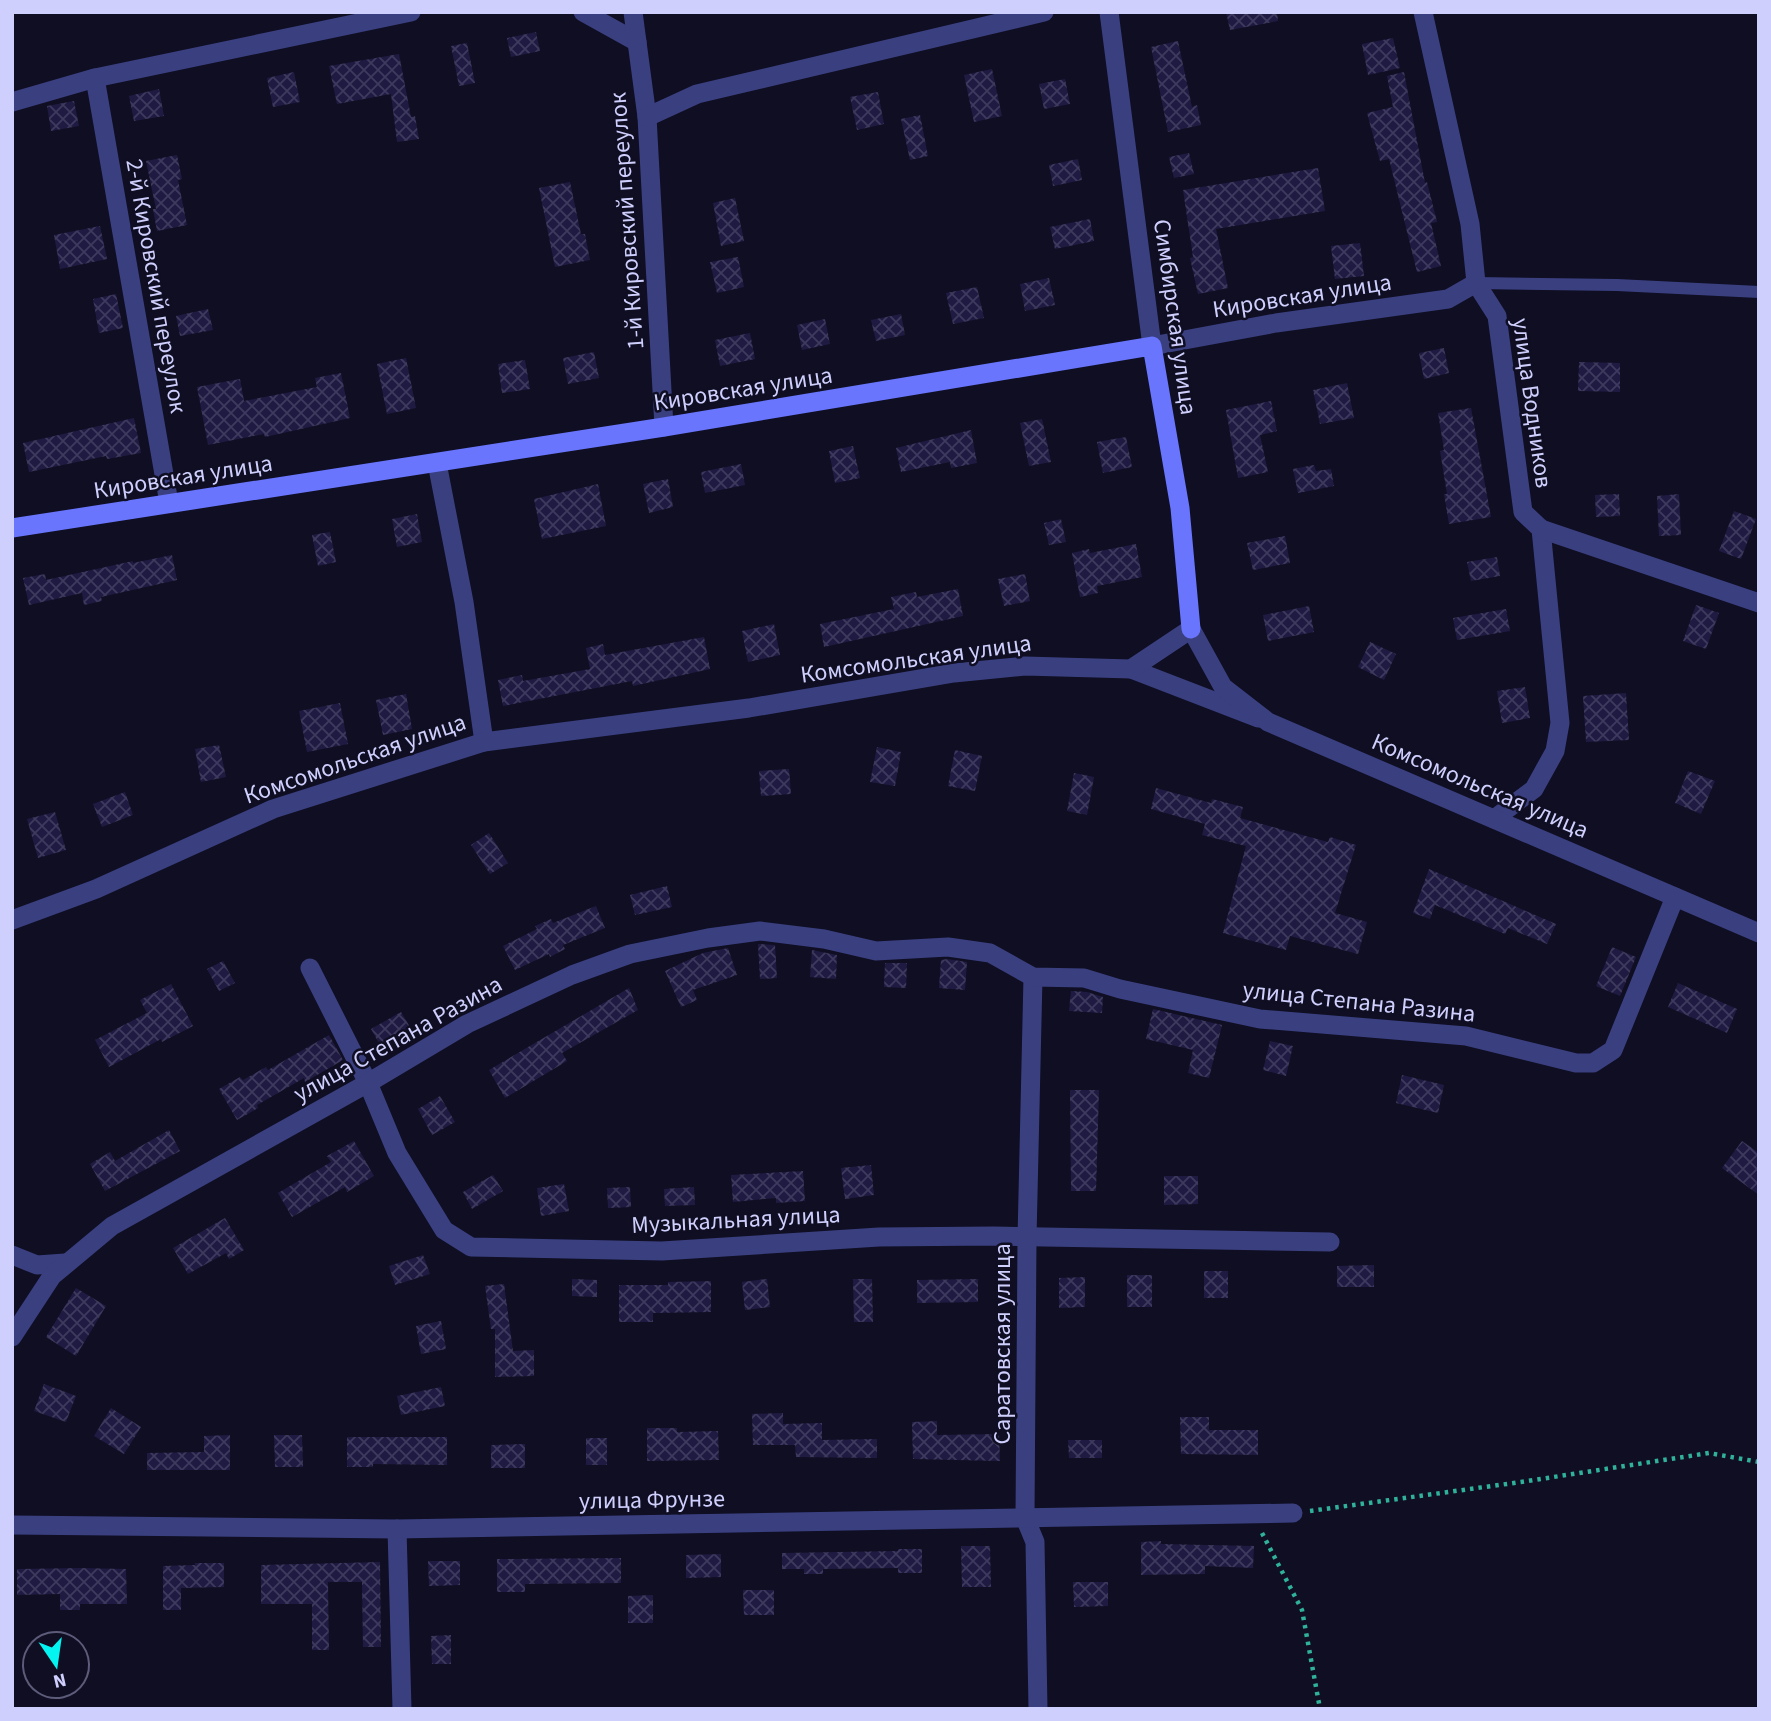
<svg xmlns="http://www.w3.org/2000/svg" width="1771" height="1721" viewBox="0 0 1771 1721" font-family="'Source Sans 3',sans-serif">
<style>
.building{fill:url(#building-cross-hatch)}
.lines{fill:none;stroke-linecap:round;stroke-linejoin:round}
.path{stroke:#30b19b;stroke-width:4.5;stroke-dasharray:3.5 5;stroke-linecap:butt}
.service{stroke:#3a3f80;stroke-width:12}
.minor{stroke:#3a3f80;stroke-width:19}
.tertiary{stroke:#3a3f80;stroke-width:19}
.secondary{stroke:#6875fc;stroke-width:19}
.labels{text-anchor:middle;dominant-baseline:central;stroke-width:5;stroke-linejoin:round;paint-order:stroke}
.street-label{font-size:24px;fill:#cfcffe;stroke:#0f0e22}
</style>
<defs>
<pattern id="building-cross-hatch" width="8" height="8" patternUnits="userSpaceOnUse" patternTransform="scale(1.75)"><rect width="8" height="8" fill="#1e1a42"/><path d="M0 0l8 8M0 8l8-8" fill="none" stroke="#3e3a5e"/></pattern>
</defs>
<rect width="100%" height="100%" fill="#0f0e22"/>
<g class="building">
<polygon points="1226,12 1277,12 1278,21 1230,30"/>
<polygon points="536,32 540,51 511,57 507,38"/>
<polygon points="1393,38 1400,68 1368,75 1362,44"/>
<polygon points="1178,41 1192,107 1197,105 1201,125 1168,132 1151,47"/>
<polygon points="467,43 475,83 459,86 451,46"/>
<polygon points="399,54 411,117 415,116 419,139 397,142 391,94 337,104 329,66"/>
<polygon points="992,69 1002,116 974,122 964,75"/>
<polygon points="294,72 300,102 273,107 267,78"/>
<polygon points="1404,72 1425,183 1427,182 1437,222 1431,223 1441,266 1417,272 1389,159 1380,161 1367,113 1393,107 1387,76"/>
<polygon points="1065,79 1070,104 1044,109 1039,84"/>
<polygon points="159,89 164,116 134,121 129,96"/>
<polygon points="878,92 884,124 857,130 850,97"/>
<polygon points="74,101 79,126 51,131 47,106"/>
<polygon points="920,115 928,156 910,160 901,119"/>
<polygon points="1189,153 1194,174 1174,178 1169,157"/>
<polygon points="177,155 182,179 178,180 187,225 157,231 153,209 156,209 146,161"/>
<polygon points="1078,159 1082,180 1053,186 1049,165"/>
<polygon points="1318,168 1325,211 1216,229 1228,288 1198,294 1190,258 1193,257 1183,190"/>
<polygon points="570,182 581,234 585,234 590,260 555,267 539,188"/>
<polygon points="735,198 744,241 721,246 713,203"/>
<polygon points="1090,219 1094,241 1055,249 1050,227"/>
<polygon points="100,226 107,259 60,269 54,235"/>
<polygon points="1360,243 1364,276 1335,279 1331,246"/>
<polygon points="738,257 744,287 717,293 710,262"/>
<polygon points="1049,278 1055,305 1025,311 1020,284"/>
<polygon points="977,287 984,318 953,324 946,293"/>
<polygon points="116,294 123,328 99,333 93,299"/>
<polygon points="208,309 213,330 180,336 176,316"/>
<polygon points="901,314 905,335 876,341 871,320"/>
<polygon points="825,319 830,344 802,350 797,325"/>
<polygon points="750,333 755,359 720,366 715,340"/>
<polygon points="1444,348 1449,373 1424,379 1419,353"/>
<polygon points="594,352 599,378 568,384 563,358"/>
<polygon points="406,358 416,408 387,414 377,364"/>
<polygon points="525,360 530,389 502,393 498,364"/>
<polygon points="1579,362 1620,363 1620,392 1578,391"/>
<polygon points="341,373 350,418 265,437 264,434 208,445 197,387 240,379 244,401 317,387 315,378"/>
<polygon points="1347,383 1354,418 1320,424 1313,390"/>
<polygon points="1271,401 1277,431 1260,435 1268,472 1238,478 1226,410"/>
<polygon points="1471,408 1491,517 1449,524 1444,494 1447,494 1440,451 1444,450 1438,413"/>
<polygon points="134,418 141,453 107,459 106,456 29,472 23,443"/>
<polygon points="1042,419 1051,462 1029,466 1020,423"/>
<polygon points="971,430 977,463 951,468 950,462 901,472 896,448"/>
<polygon points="1126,437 1132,467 1103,473 1097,442"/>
<polygon points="853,446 860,478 835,483 829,451"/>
<polygon points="741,464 745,485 705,493 701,472"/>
<polygon points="1314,465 1316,471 1331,469 1334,486 1298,493 1293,469"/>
<polygon points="668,479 673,507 649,513 643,484"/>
<polygon points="598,484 606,526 542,539 534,499"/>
<polygon points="1619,494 1620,516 1596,517 1595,495"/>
<polygon points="1679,494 1681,535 1659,536 1657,496"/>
<polygon points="1734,511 1756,519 1741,559 1719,551"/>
<polygon points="417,514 422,542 397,547 392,519"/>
<polygon points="1061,519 1066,542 1049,545 1044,523"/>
<polygon points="330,532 336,562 318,566 312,535"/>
<polygon points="1285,536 1290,563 1253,570 1247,543"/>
<polygon points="1136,544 1142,577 1097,586 1098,593 1080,597 1072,553 1089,549 1090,553"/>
<polygon points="172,555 177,580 101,597 102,601 84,605 82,593 29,605 23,578 45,574 46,580 133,561 133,563"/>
<polygon points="1497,557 1500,576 1471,581 1467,562"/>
<polygon points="1025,574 1030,601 1004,606 998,579"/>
<polygon points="958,589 963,616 824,647 820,624 894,609 891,597 916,592 917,597"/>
<polygon points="1696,605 1719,613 1706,649 1683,641"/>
<polygon points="1309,606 1314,632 1268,641 1263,615"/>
<polygon points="1506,609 1510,631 1457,640 1453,618"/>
<polygon points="774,624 780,655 748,662 742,631"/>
<polygon points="704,637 710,669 633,686 632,681 503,706 498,680 522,675 523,681 590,669 586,648 603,644 605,655"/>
<polygon points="1370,642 1396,654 1384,680 1358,667"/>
<polygon points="1525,687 1530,718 1502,723 1497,691"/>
<polygon points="1626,693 1629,740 1586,742 1583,696"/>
<polygon points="406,694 412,729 383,735 376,700"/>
<polygon points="340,703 348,744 307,752 299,711"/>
<polygon points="219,745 226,777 201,782 195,749"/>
<polygon points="877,747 901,752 895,786 870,782"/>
<polygon points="955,750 982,756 975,791 948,786"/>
<polygon points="789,769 791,794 761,796 759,771"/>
<polygon points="1688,771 1715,781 1701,814 1675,803"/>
<polygon points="1074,773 1094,777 1087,815 1067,811"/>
<polygon points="1156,788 1211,803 1212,799 1243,807 1240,818 1328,842 1330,837 1356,845 1335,913 1367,922 1358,954 1290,936 1286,950 1223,933 1246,846 1202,835 1205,824 1151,809"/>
<polygon points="125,792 133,815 102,827 93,804"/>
<polygon points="55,812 66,850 38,858 27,819"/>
<polygon points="489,833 508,863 490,874 471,845"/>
<polygon points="1429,869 1556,924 1547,944 1508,928 1505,934 1435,905 1430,919 1413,913"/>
<polygon points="667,886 672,907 635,915 630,895"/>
<polygon points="596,906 605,928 563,945 565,949 550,957 549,954 515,970 503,946 537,929 535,926 551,919 553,923"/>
<polygon points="758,944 775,945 777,978 760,979"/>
<polygon points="1612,947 1636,957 1620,996 1596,986"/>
<polygon points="728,948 737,975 693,990 697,1000 681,1007 665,971 703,953"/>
<polygon points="812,950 837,955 836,979 810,977"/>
<polygon points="947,959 967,962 965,990 939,988 941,960"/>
<polygon points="223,961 235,983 219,991 207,969"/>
<polygon points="885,963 907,963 906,988 884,987"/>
<polygon points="1678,983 1737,1009 1727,1033 1668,1007"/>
<polygon points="171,984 193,1026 162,1042 161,1039 109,1067 95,1040 147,1013 140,1000"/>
<polygon points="629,988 638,1010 562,1053 567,1061 505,1098 489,1070"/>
<polygon points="1071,991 1087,992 1103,997 1102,1013 1069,1011"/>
<polygon points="1153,1009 1222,1025 1209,1078 1188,1073 1193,1050 1146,1039"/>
<polygon points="401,1012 410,1027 380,1045 371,1029"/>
<polygon points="329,1035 343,1060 305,1082 304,1078 257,1105 258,1108 237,1120 219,1089 240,1077 243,1080 266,1067 268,1070"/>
<polygon points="1270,1041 1293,1046 1286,1076 1263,1070"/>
<polygon points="1402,1075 1444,1085 1438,1113 1396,1103"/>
<polygon points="1070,1090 1099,1090 1096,1191 1071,1191"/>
<polygon points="440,1096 455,1122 432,1135 418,1109"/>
<polygon points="169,1130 180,1151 105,1191 90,1164 110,1152 115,1161"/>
<polygon points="354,1141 374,1176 347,1192 345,1187 292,1217 278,1193 331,1162 327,1156"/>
<polygon points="1742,1141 1759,1153 1759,1195 1722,1168"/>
<polygon points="871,1165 874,1195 845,1199 841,1168"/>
<polygon points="803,1171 805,1201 776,1203 776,1198 733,1202 731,1175"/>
<polygon points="493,1175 503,1191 472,1209 463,1192"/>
<polygon points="1164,1176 1198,1176 1198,1204 1164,1205"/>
<polygon points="564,1184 569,1211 541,1216 537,1188"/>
<polygon points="630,1187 631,1207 608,1208 607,1188"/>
<polygon points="694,1187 695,1205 665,1206 664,1189"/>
<polygon points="225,1218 244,1250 229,1259 226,1253 188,1274 173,1248"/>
<polygon points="423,1255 430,1274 395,1285 389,1266"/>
<polygon points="1374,1265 1374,1287 1337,1287 1337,1266"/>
<rect x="1204" y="1271" width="24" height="27"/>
<rect x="1127" y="1275" width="25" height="32"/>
<polygon points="1085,1277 1085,1307 1059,1308 1059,1278"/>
<polygon points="572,1279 597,1280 597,1297 572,1296"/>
<polygon points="767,1279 770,1307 745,1310 742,1282"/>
<polygon points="853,1279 872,1279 873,1322 854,1322"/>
<polygon points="978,1279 978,1302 917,1303 917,1280"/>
<polygon points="711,1281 711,1312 653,1313 653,1322 619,1322 619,1285 668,1285 668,1282"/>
<polygon points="504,1284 513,1351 534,1350 534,1376 495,1377 495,1329 491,1329 485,1286"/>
<polygon points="76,1288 106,1306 76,1356 46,1337"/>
<polygon points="441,1321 446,1349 421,1354 416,1326"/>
<polygon points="44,1384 76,1396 66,1422 34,1411"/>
<polygon points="441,1387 445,1406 401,1415 397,1396"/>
<polygon points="111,1408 141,1427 124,1454 94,1436"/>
<polygon points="783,1413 783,1424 822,1423 822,1440 877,1439 877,1458 796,1457 795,1445 753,1445 752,1414"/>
<polygon points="1180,1417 1209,1417 1209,1430 1258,1430 1258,1455 1181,1454"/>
<polygon points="937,1421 937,1435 999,1434 1000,1461 913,1459 912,1422"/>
<polygon points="647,1428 677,1428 677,1432 718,1431 719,1460 647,1461"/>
<polygon points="230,1435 230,1470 147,1470 147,1453 204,1452 204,1436"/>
<polygon points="274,1435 302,1435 303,1467 275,1467"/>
<polygon points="347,1437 447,1437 447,1465 373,1464 373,1467 347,1467"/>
<rect x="586" y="1438" width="21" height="27"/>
<polygon points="1068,1440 1102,1440 1102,1458 1069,1458"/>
<polygon points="525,1444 525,1468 491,1468 491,1445"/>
<polygon points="1161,1541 1161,1544 1254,1546 1253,1568 1205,1566 1205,1574 1141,1575 1141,1542"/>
<polygon points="961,1546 990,1546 991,1587 962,1587"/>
<polygon points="898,1549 922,1549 922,1573 898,1573 898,1568 823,1569 823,1574 804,1574 804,1569 782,1569 782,1553 898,1551"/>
<polygon points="721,1554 721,1577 686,1578 686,1555"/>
<polygon points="621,1558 621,1583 525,1584 525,1592 497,1592 497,1559"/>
<polygon points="428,1561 460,1561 460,1585 429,1586"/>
<polygon points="380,1562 381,1647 363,1647 362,1582 328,1582 329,1650 312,1650 312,1604 261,1604 261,1565"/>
<polygon points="195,1563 224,1563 224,1587 181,1588 181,1610 163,1610 163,1566 195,1565"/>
<polygon points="80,1568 126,1569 127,1604 80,1604 80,1610 60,1610 60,1594 17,1595 17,1569"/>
<polygon points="1073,1582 1108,1582 1108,1606 1074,1607"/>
<polygon points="743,1590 774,1590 774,1615 744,1615"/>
<polygon points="653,1595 653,1623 628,1623 628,1596"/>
<polygon points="451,1635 451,1664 432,1664 431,1636"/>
</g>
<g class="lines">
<g class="path">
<polyline points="1310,1511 1521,1482 1709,1453 1759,1462"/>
<polyline points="1262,1533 1302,1610 1320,1709"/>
</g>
<polyline class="service" points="1476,283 1617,285 1759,292"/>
<g class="minor">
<polyline points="583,12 637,42"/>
<polyline points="633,12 647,117 664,427"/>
<polyline points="1109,12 1152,346 1276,323 1448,299 1476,283"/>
<polyline points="1423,12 1470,224 1476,283 1497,316 1523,512 1541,529 1560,723 1555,751 1534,789 1494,819"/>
<polyline points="95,78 169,503"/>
<polyline points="12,102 95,78 411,12"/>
<polyline points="647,117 697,94 1044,12"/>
<polyline points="437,463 464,602 484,742"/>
<polyline points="1541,529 1759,603"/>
<polyline points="1131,669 1258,718"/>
<polyline points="12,920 96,889 273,809 484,742 749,708 954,673 1025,666 1131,669 1191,629"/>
<polyline points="310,968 368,1083 397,1153 444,1230 471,1247 662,1251 879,1237 994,1236 1330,1242"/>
<polyline points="1033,977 1027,1238 1025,1518 1035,1542 1038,1709"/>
<polyline points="12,1255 37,1265 65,1263"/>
<polyline points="12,1337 52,1276 112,1226 368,1083 467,1024 572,975 630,954 708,938 760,931 824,939 876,951 948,947 990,953 1033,977 1084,978 1120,989 1260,1019 1466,1036 1576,1063 1593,1063 1613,1050 1675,897"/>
<polyline points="12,1525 397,1529 1293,1513"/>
<polyline points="397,1529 402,1709"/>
</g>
<polyline class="tertiary" points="1191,629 1223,687 1268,722 1759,933"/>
<polyline class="secondary" points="12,528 664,427 1152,346 1180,508 1191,629"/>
</g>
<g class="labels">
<g class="street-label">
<text transform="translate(627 221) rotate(-94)">1-й Кировский переулок</text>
<text transform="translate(156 286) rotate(80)">2-й Кировский переулок</text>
<text transform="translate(1302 296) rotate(-9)">Кировская улица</text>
<text transform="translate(1175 317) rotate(82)">Симбирская улица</text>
<text transform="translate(743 389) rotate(-9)">Кировская улица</text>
<text transform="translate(1532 403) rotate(82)">улица Водников</text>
<text transform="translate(183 477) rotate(-9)">Кировская улица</text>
<text transform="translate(916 659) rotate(-8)">Комсомольская улица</text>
<text transform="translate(355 759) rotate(-19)">Комсомольская улица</text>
<text transform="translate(1480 786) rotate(23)">Комсомольская улица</text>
<text transform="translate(1359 1002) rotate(6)">улица Степана Разина</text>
<text transform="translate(398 1039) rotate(-29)">улица Степана Разина</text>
<text transform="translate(736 1220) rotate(-3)">Музыкальная улица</text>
<text transform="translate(1002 1344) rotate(-90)">Саратовская улица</text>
<text transform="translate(652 1500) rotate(-1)">улица Фрунзе</text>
</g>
</g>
<rect width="1771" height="1721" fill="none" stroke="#cfcffe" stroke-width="28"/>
<g transform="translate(56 1665) rotate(167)"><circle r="33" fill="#0f0e22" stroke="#5c5b7a" stroke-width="2"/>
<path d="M0-5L12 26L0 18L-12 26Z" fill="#04f5f1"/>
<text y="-10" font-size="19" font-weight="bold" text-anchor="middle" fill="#cfcffe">N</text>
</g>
</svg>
